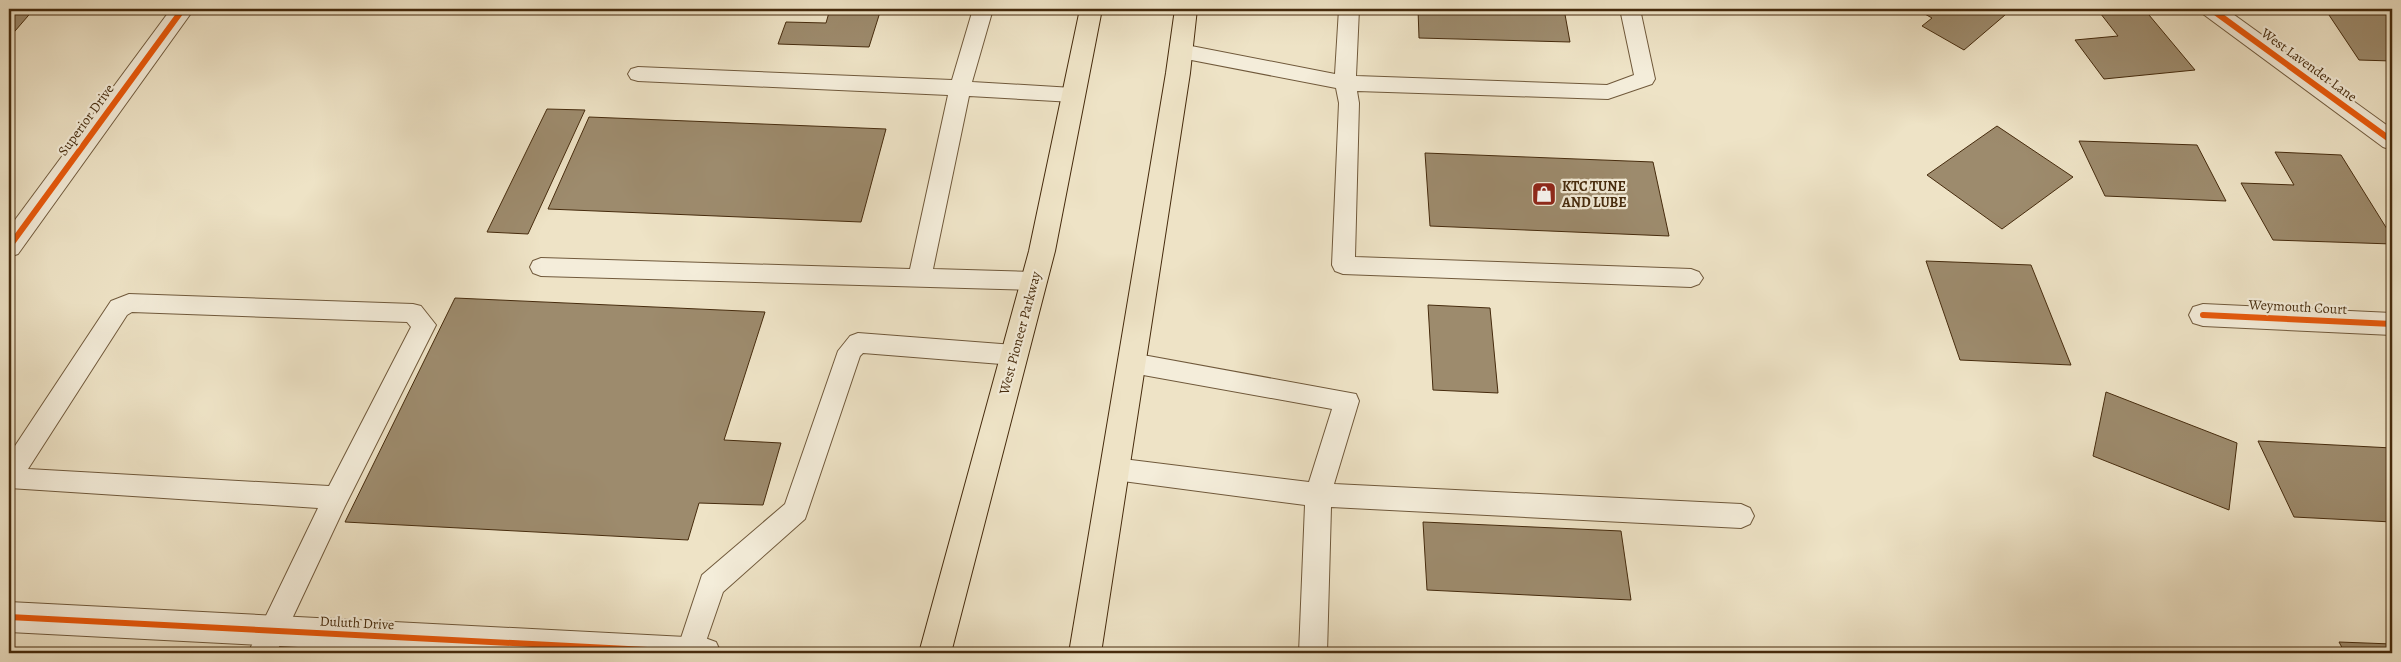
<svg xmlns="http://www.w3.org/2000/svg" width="2401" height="662" viewBox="0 0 2401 662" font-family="Alegreya,serif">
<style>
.building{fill:#9d8b6d;stroke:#462b0d}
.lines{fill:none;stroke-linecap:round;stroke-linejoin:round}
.lane-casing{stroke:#70593b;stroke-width:2}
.street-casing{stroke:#70593b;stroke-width:2}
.primary-casing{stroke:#462b0d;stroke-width:2}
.lane{fill:#f4edda;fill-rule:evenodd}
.street{fill:#f4edda;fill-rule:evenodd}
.primary{fill:#eee3c6;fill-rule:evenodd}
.cycleway-casing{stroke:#f4edda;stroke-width:9}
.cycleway{stroke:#e8590c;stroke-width:6}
.labels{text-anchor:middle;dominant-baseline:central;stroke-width:4.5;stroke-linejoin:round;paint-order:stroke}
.street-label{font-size:14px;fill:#462b0d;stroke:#f4edda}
.poi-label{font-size:14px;font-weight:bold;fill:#462b0d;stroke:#f4edda;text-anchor:start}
</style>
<rect width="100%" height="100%" fill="#eee3c6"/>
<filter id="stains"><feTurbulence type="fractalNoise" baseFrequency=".004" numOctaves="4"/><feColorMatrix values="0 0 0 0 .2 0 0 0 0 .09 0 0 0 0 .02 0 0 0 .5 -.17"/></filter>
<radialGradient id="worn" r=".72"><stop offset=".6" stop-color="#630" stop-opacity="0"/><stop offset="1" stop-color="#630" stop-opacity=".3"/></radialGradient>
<g class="building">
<polygon points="9,9 34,9 9,38"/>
<polygon points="830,9 881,9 869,47 778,44 786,22 826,23"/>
<polygon points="1418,9 1564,9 1570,42 1419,38"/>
<polygon points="1916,9 2012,9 1964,50 1922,26 1932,18"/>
<polygon points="2097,9 2144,9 2195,70 2104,79 2075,40 2118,36"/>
<polygon points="2325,9 2392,9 2392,61 2359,60"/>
<polygon points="547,109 585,110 528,234 487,232"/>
<polygon points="589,117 886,129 861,222 548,209"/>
<polygon points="1997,126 2073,177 2002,229 1927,175"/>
<polygon points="2079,141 2197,145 2226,201 2105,196"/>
<polygon points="2275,152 2341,155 2392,237 2392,244 2273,240 2241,183 2294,185"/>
<polygon points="1425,153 1653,162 1669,236 1430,226"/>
<polygon points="1926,261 2031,265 2071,365 1960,360"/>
<polygon points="455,298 765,312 724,440 781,443 763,505 699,503 688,540 345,522"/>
<polygon points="1428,305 1490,308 1498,393 1433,390"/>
<polygon points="2106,392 2237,443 2229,510 2093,456"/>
<polygon points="2258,441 2392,448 2392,522 2294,517"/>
<polygon points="1423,522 1621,531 1631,600 1427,590"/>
<polygon points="2339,642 2392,644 2392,653 2345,653"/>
</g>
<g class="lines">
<defs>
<g id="lane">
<polygon points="973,9 993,9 972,82 1073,88 1080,90 1083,95 1080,100 1073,102 969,96 933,269 1033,272 1041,275 1045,281 1041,287 1033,290 541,276 533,273 530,267 533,261 541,258 910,269 948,95 638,81 631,79 628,74 631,69 638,67 952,80"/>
<polygon points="1339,9 1359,9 1356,76 1607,85 1634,75 1620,9 1640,9 1655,79 1652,84 1608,99 1357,91 1359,103 1355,257 1691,269 1699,272 1703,278 1699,284 1691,287 1343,274 1335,271 1332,265 1339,103 1336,88 1181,58 1174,56 1171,51 1174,46 1181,44 1335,74"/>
<path d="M 129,294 L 413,304 L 421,306 L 436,325 L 345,506 L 276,653 L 248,653 L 318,508 L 9,488 L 9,455 L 111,301 ZM 132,312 L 407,322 L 411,327 L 329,486 L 28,469 L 127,315 Z"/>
<polygon points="858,333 1014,345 1023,348 1026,355 1023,362 1014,365 863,353 860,356 805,519 723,592 702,653 676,653 702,575 785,504 838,351 850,336"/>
<polygon points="1132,353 1356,394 1359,401 1334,484 1741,504 1750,508 1754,516 1750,524 1741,528 1331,507 1327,653 1299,653 1305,505 1115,480 1106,477 1102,469 1106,461 1115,458 1309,482 1332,409 1132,373 1123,370 1120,363 1123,356"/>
</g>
<g id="street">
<polygon points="171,9 194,9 18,254 9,257 9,228"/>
<polygon points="2200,9 2226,9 2392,129 2392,150 2383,147 2203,14"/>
<polygon points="2203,304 2392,313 2392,335 2203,326 2193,323 2189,315 2193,307"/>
<polygon points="9,602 705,638 716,642 721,653 416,653 9,632"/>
</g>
<g id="primary">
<polygon points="1080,9 1102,9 1055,251 951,653 919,653 1029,251"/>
<polygon points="1175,9 1197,9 1190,73 1101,653 1069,653 1166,73"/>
</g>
</defs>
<use href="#lane" class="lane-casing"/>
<use href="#street" class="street-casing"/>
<use href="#primary" class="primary-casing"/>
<use href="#lane" class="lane"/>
<use href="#street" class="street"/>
<use href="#primary" class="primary"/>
<defs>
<g id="cycleway">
<polyline points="2211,9 2392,141"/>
<polyline points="9,247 183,9"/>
<polyline points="2203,315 2392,324"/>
<polyline points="9,617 705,653"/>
</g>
</defs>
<use href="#cycleway" class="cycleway-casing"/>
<use href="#cycleway" class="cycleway"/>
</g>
<defs>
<symbol id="shop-square" viewBox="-11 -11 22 22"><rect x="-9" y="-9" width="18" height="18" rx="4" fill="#8f2418" stroke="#f4edda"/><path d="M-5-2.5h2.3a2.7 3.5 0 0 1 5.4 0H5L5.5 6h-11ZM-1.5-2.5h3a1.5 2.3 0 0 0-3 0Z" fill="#fff"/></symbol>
</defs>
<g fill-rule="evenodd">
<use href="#shop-square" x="1530" y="180" width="28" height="28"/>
</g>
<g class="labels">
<g class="street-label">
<text transform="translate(2309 65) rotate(36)">West Lavender Lane</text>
<text transform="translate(86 120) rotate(-54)">Superior Drive</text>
<text transform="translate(2298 307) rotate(3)">Weymouth Court</text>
<text transform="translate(1020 333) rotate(-75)">West Pioneer Parkway</text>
<text transform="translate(357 623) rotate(3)">Duluth Drive</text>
</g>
<g class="poi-label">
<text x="1562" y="186">KTC TUNE<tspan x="1562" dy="16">AND LUBE</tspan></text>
</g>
</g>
<rect width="2401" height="662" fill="none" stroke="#eee3c6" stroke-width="30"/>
<rect x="10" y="10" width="2381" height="642" fill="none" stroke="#462b0d" stroke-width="2.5"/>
<rect x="15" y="15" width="2371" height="632" fill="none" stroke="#462b0d"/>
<rect width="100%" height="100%" filter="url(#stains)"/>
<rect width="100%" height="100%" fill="url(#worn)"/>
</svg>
